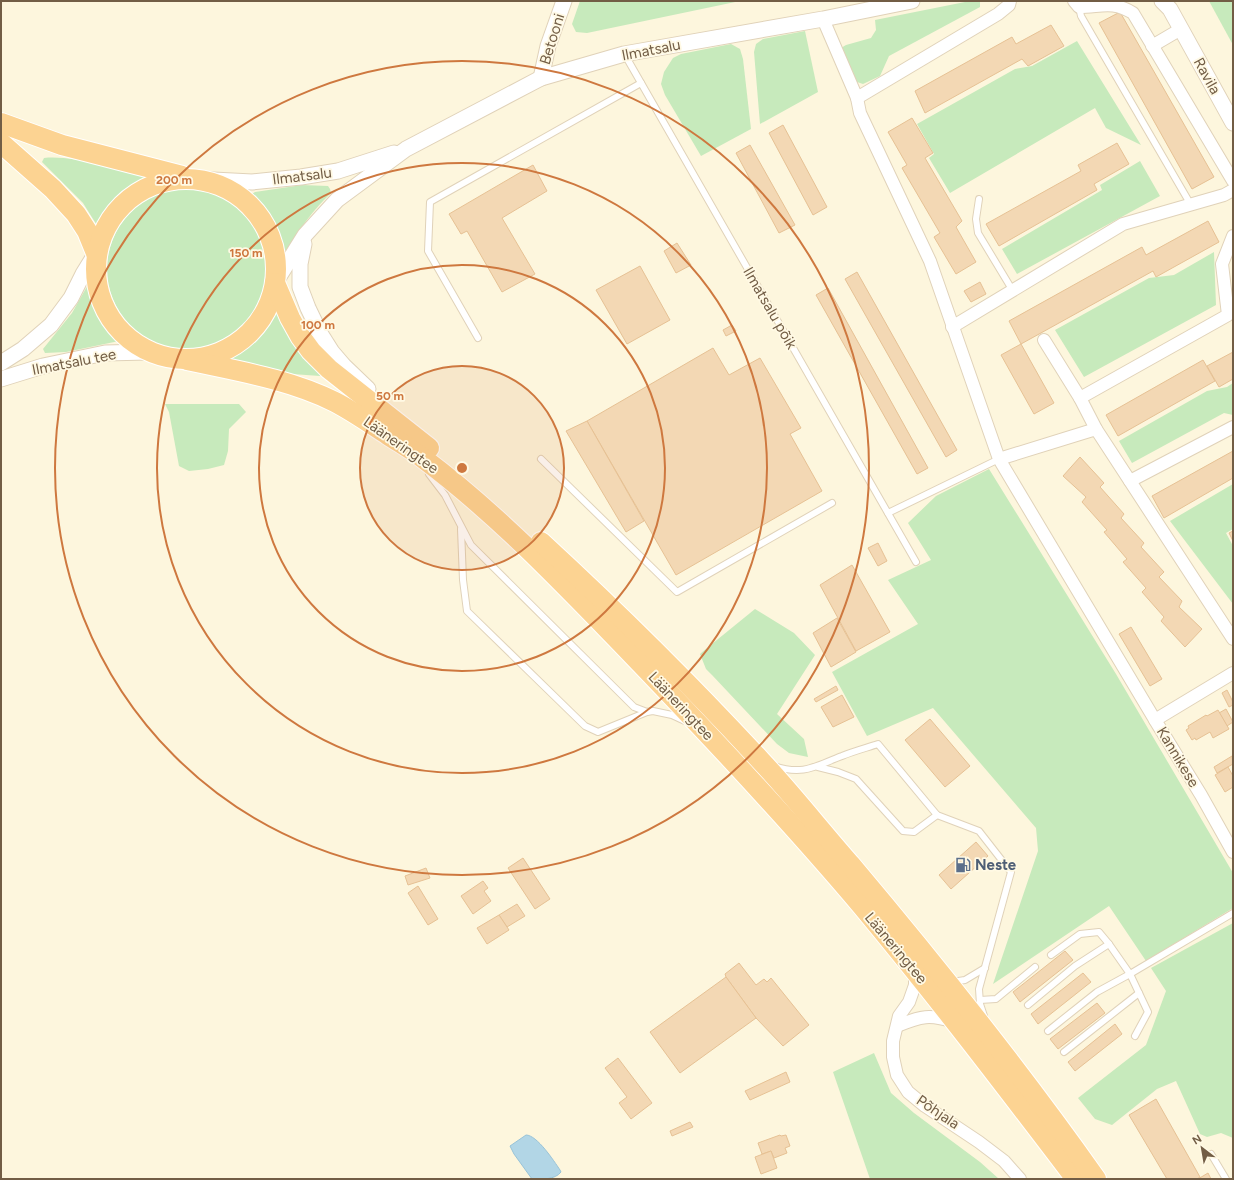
<svg xmlns="http://www.w3.org/2000/svg" width="1234" height="1180" viewBox="0 0 1234 1180" font-family="Figtree,sans-serif">
<style>
.green{fill:#c7eabc}
.water{fill:#b2d6e6;stroke:#98c3d8}
.building{fill:#f3d8b4;stroke:#e6c194}
.lines{fill:none;stroke-linecap:round;stroke-linejoin:round}
.service-casing{stroke:#e0d2b9;stroke-width:8}
.minor-casing{stroke:#e0d2b9;stroke-width:14}
.tertiary-casing{stroke:#e0d2b9;stroke-width:17}
.trunk-casing{stroke:#fff;stroke-width:22}
.service{stroke:#fff;stroke-width:6}
.minor{stroke:#fff;stroke-width:12}
.tertiary{stroke:#fff;stroke-width:15}
.trunk{stroke:#fcd392;stroke-width:20}
.ring{fill:none;stroke:#ce783f;stroke-width:2}
.labels{text-anchor:middle;dominant-baseline:central;stroke-width:3.5;stroke-linejoin:round;paint-order:stroke}
.street-label{font-size:15px;fill:#725d45;stroke:#fff9e4}
.service-label{font-size:15px;font-weight:bold;fill:#4e5e75;stroke:#fff9e4;text-anchor:start}
.centre{fill:#ce783f;stroke:#fff9e4;stroke-width:2}
.ring-label{font-size:12px;text-anchor:middle;font-weight:bold;fill:#ce783f;stroke:#fff9e4;stroke-width:3.5;stroke-linejoin:round;paint-order:stroke}
</style>
<rect width="100%" height="100%" fill="#fdf6dd"/>
<g class="green">
<polygon points="580,1 740,1 587,33 576,32 572,24"/>
<polygon points="970,1 980,1 980,7 889,56 880,76 863,84 857,82 852,76 841,48 846,45 871,38 876,30 875,20"/>
<polygon points="1209,1 1233,1 1233,45"/>
<polygon points="805,31 818,92 760,124 754,52 756,44 763,39"/>
<polygon points="1077,41 1141,145 1106,128 1095,108 950,193 929,158 934,154 917,124 1015,69 1032,66"/>
<polygon points="731,44 740,49 743,59 751,129 701,156 665,95 661,84 664,72 673,58 681,54"/>
<path d="M 44,158 C 73,155 117,169 146,176 L 148,178 C 126,189 111,206 98,227 L 83,203 L 42,162 Z"/>
<polygon points="1140,161 1160,196 1017,274 1002,249 1102,190 1100,185"/>
<path d="M 302,185 L 328,186 L 330,189 L 331,193 C 313,210 300,228 288,249 L 286,251 C 282,247 282,242 280,237 C 275,220 264,207 252,194 L 255,192 Z"/>
<circle cx="187" cy="269" r="80"/>
<polygon points="1214,252 1216,305 1084,377 1055,330 1149,278 1174,275"/>
<path d="M 89,283 C 95,306 103,323 119,339 L 119,341 L 66,352 L 45,353 L 43,349 L 72,313 Z"/>
<path d="M 277,311 C 287,337 304,353 321,374 L 320,376 L 292,374 L 226,359 L 242,350 L 258,336 Z"/>
<polygon points="1233,383 1233,415 1224,413 1132,463 1119,441 1207,391 1227,387"/>
<polygon points="165,404 239,404 246,412 229,429 228,451 224,465 208,469 189,471 179,466 169,412"/>
<polygon points="989,469 1116,674 1233,873 1233,908 1146,961 1109,906 993,984 1038,851 1036,828 933,708 867,736 832,672 918,624 888,580 931,560 908,523 936,496"/>
<polygon points="1233,484 1233,529 1226,533 1233,546 1233,604 1170,521"/>
<polygon points="755,609 794,633 815,655 777,714 804,739 808,757 789,753 777,744 712,675 706,669 700,654 707,648"/>
<polygon points="1233,923 1233,1138 1221,1133 1207,1137 1200,1134 1176,1081 1157,1089 1112,1125 1095,1119 1078,1098 1146,1045 1166,991 1151,968"/>
<polygon points="874,1053 891,1093 914,1113 980,1162 999,1179 870,1179 833,1072"/>
</g>
<path class="water" d="M 526,1135 C 537,1135 554,1161 560,1170 L 561,1172 C 555,1180 542,1179 532,1179 L 514,1154 L 510,1146 Z"/>
<g class="building">
<polygon points="1120,12 1214,177 1192,189 1099,23"/>
<polygon points="1051,25 1064,46 1028,66 1022,59 925,113 915,91 1012,37 1016,44"/>
<polygon points="912,118 933,153 925,158 962,221 956,227 976,262 956,274 934,237 940,233 902,168 907,165 888,132"/>
<polygon points="783,125 827,207 813,215 769,133"/>
<polygon points="1117,143 1129,164 1094,184 1097,190 999,246 986,224 1081,171 1078,165"/>
<polygon points="750,145 795,225 779,233 736,153"/>
<polygon points="533,165 547,191 502,218 535,274 502,292 467,231 461,234 449,214"/>
<polygon points="1208,221 1219,242 1156,277 1153,271 1021,344 1054,403 1034,414 1001,355 1021,344 1009,321 1142,247 1146,255"/>
<polygon points="677,243 691,265 676,273 664,251"/>
<polygon points="640,266 670,320 627,344 596,290"/>
<polygon points="857,272 957,450 946,457 845,279"/>
<polygon points="980,282 986,294 971,302 964,291"/>
<polygon points="828,288 928,468 917,474 816,295"/>
<polygon points="732,325 736,331 726,336 723,330"/>
<polygon points="713,348 729,375 760,358 801,428 790,434 822,491 676,575 587,421"/>
<polygon points="1233,352 1233,379 1219,387 1207,366"/>
<polygon points="1203,360 1215,381 1118,436 1106,415"/>
<polygon points="587,421 644,521 626,532 566,431"/>
<polygon points="1233,451 1233,478 1164,518 1152,496"/>
<polygon points="1080,457 1104,483 1100,487 1124,514 1121,518 1144,543 1141,547 1164,572 1159,577 1182,601 1179,607 1202,629 1185,647 1161,621 1164,617 1142,592 1146,588 1123,562 1127,559 1104,532 1107,530 1082,502 1086,497 1063,476"/>
<polygon points="1233,531 1233,541 1229,533"/>
<polygon points="878,543 887,561 878,566 868,548"/>
<polygon points="852,565 890,632 856,651 820,585"/>
<polygon points="837,618 856,652 831,667 813,633"/>
<polygon points="1131,627 1162,679 1150,686 1119,634"/>
<polygon points="836,686 838,690 816,702 814,699"/>
<polygon points="1227,690 1233,702 1233,705 1229,707 1222,693"/>
<polygon points="842,695 854,717 833,727 821,707"/>
<polygon points="1226,709 1233,722 1227,726 1219,713"/>
<polygon points="1218,710 1229,729 1213,738 1210,732 1196,740 1195,738 1192,740 1186,730 1189,728 1188,726 1206,715 1207,716"/>
<polygon points="930,719 970,766 945,787 905,740"/>
<polygon points="1232,756 1233,764 1217,773 1214,767"/>
<polygon points="1228,767 1233,776 1233,787 1225,792 1215,775"/>
<polygon points="976,842 988,856 951,889 939,875"/>
<polygon points="523,858 550,899 535,909 508,868"/>
<polygon points="426,868 430,878 408,885 405,876"/>
<polygon points="483,881 488,888 484,891 491,901 473,914 461,896"/>
<polygon points="418,886 438,919 428,925 408,893"/>
<polygon points="517,904 525,916 507,927 499,915"/>
<polygon points="499,915 509,930 487,944 477,928"/>
<polygon points="1065,951 1073,960 1020,1002 1013,992"/>
<polygon points="739,963 756,985 764,979 767,982 771,978 809,1025 783,1046 756,1018 726,977 725,974"/>
<polygon points="1083,973 1091,982 1038,1024 1031,1014"/>
<polygon points="726,977 756,1018 680,1073 650,1032"/>
<polygon points="1097,1003 1105,1013 1058,1049 1050,1039"/>
<polygon points="1115,1024 1122,1034 1075,1071 1068,1062"/>
<polygon points="618,1058 652,1103 631,1119 619,1103 627,1097 605,1068"/>
<polygon points="786,1072 790,1082 750,1100 745,1091"/>
<polygon points="1156,1099 1200,1177 1197,1179 1167,1179 1129,1115"/>
<polygon points="690,1122 693,1127 672,1136 670,1131"/>
<polygon points="780,1135 781,1136 786,1135 790,1146 785,1148 787,1153 774,1158 771,1151 762,1154 758,1143"/>
<polygon points="771,1151 777,1168 761,1174 755,1157"/>
<polygon points="1208,1173 1211,1179 1198,1179"/>
</g>
<g class="lines">
<defs>
<g id="service">
<polyline points="1079,7 1081,16 1092,35 1191,205"/>
<polyline points="625,55 916,562"/>
<polyline points="979,199 976,219 978,233 1013,291"/>
<polyline points="478,338 428,251 430,202 641,83"/>
<polyline points="541,459 677,592 832,503"/>
<polyline points="429,474 445,495 471,545 634,707 647,712 653,711 672,715 685,721"/>
<polyline points="888,513 999,459"/>
<polyline points="461,529 463,580 467,611 585,726 598,732 647,712"/>
<path d="M 774,766 C 804,776 815,766 842,756 C 854,751 866,748 878,744 L 937,815 L 979,831 L 1011,872 L 979,989 L 980,1004 L 984,1016"/>
<polyline points="818,767 838,772 856,779 903,831 914,832 937,815"/>
<polyline points="1051,955 1080,934 1099,932 1109,944 1130,974 1148,1012 1135,1036"/>
<polyline points="952,982 965,980 985,968"/>
<polyline points="980,1000 996,999 1035,967"/>
<polyline points="1028,1005 1075,966 1109,944"/>
<polyline points="1048,1031 1097,992 1130,974 1233,913"/>
<polyline points="1064,1052 1139,993"/>
<polyline points="1211,1154 1226,1179"/>
</g>
<g id="minor">
<path d="M 1074,1 L 1079,7 C 1101,7 1112,0 1133,13 L 1233,181"/>
<polyline points="823,19 857,98 860,113 930,261 999,459 1155,720"/>
<polyline points="1152,46 1181,29"/>
<polyline points="857,98 998,14 1009,5 1010,1"/>
<polyline points="952,327 1123,224 1224,195 1233,190"/>
<polyline points="1044,340 1080,398 1228,315 1222,264 1233,236"/>
<polyline points="1080,398 1096,429"/>
<polyline points="999,459 1096,429 1233,639"/>
<polyline points="1130,481 1233,427"/>
<polyline points="1233,673 1155,720 1201,795 1233,852"/>
<polyline points="915,971 915,985 909,1002 899,1016 893,1041 893,1057 897,1075 908,1092 925,1106 979,1142 1004,1161 1020,1179"/>
<path d="M 897,1026 C 921,1016 930,1014 954,1022"/>
</g>
<g id="tertiary">
<polyline points="1162,1 1170,9 1233,123"/>
<polyline points="541,78 548,46 564,1"/>
<polyline points="194,179 252,182 301,177 338,171 394,153"/>
<polyline points="304,244 300,264 300,287 308,308 320,333 332,352 344,366 368,389"/>
<polyline points="275,283 305,235 337,200 406,149 541,78 624,54 823,19 912,1"/>
<polyline points="1,363 23,349 51,325 71,298 83,274 96,253"/>
<polyline points="1,379 43,366 105,353 148,352"/>
</g>
<g id="trunk">
<polyline points="1,123 62,145 182,176"/>
<polyline points="1,143 53,189 76,214 87,231 96,253"/>
<circle cx="186" cy="269" r="90"/>
<polyline points="275,283 290,318 300,336 311,351 329,369 429,448"/>
<path d="M 187,360 C 237,371 289,379 335,402 C 354,412 371,424 388,435 C 400,443 413,450 424,459 C 497,514 560,580 623,645 C 705,730 786,816 862,906 C 936,995 1006,1087 1076,1179"/>
<path d="M 541,542 C 617,612 691,685 761,761 C 792,794 820,830 850,864 C 936,966 1019,1070 1096,1179"/>
</g>
</defs>
<use href="#service" class="service-casing"/>
<use href="#minor" class="minor-casing"/>
<use href="#tertiary" class="tertiary-casing"/>
<use href="#trunk" class="trunk-casing"/>
<use href="#service" class="service"/>
<use href="#minor" class="minor"/>
<use href="#tertiary" class="tertiary"/>
<use href="#trunk" class="trunk"/>
</g>
<circle cx="462" cy="468" r="102" fill="#ce783f" fill-opacity=".12"/>
<g class="ring">
<circle cx="462" cy="468" r="102"/>
<circle cx="462" cy="468" r="203"/>
<circle cx="462" cy="468" r="305"/>
<circle cx="462" cy="468" r="407"/>
</g>
<defs>
<symbol id="fuel-bare" viewBox="-9 -9 18 18"><path d="M-5.5-6h7V0h2V4h1.3V-2.5L3-4.5l.8-.8L6-3V5H2.5V1h-1V6h-7ZM-4.2-4.7v3.2H.2V-4.7Z" fill="#5c6f8a" stroke="#fff9e4" stroke-width="2.5" paint-order="stroke"/></symbol>
</defs>
<g fill-rule="evenodd">
<use href="#fuel-bare" x="952" y="854" width="22" height="22"/>
</g>
<g class="labels">
<g class="street-label">
<text transform="translate(552 39) rotate(-73)">Betooni</text>
<text transform="translate(651 50) rotate(-11)">Ilmatsalu</text>
<text transform="translate(1207 76) rotate(61)">Ravila</text>
<text transform="translate(302 176) rotate(-7)">Ilmatsalu</text>
<text transform="translate(770 308) rotate(60)">Ilmatsalu põik</text>
<text transform="translate(74 362) rotate(-11)">Ilmatsalu tee</text>
<text transform="translate(401 445) rotate(35)">Lääneringtee</text>
<text transform="translate(681 706) rotate(47)">Lääneringtee</text>
<text transform="translate(1178 757) rotate(59)">Kannikese</text>
<text transform="translate(896 948) rotate(50)">Lääneringtee</text>
<text transform="translate(938 1112) rotate(34)">Põhjala</text>
</g>
<g class="service-label">
<text x="975" y="865">Neste</text>
</g>
</g>
<circle cx="462" cy="468" r="6" class="centre"/>
<g class="ring-label">
<text x="174" y="184">200 m</text>
<text x="246" y="257">150 m</text>
<text x="318" y="329">100 m</text>
<text x="390" y="400">50 m</text>
</g>
<rect width="1234" height="1180" fill="none" stroke="#725d45" stroke-width="4"/>
<g transform="translate(1202 1148) rotate(329)" stroke="#fff9e4" stroke-width="3" paint-order="stroke">
<path d="M0-3L7 15L0 10L-7 15Z" fill="#725d45"/>
<text y="-6" font-size="11" font-weight="bold" text-anchor="middle" fill="#725d45">N</text>
</g>
</svg>
